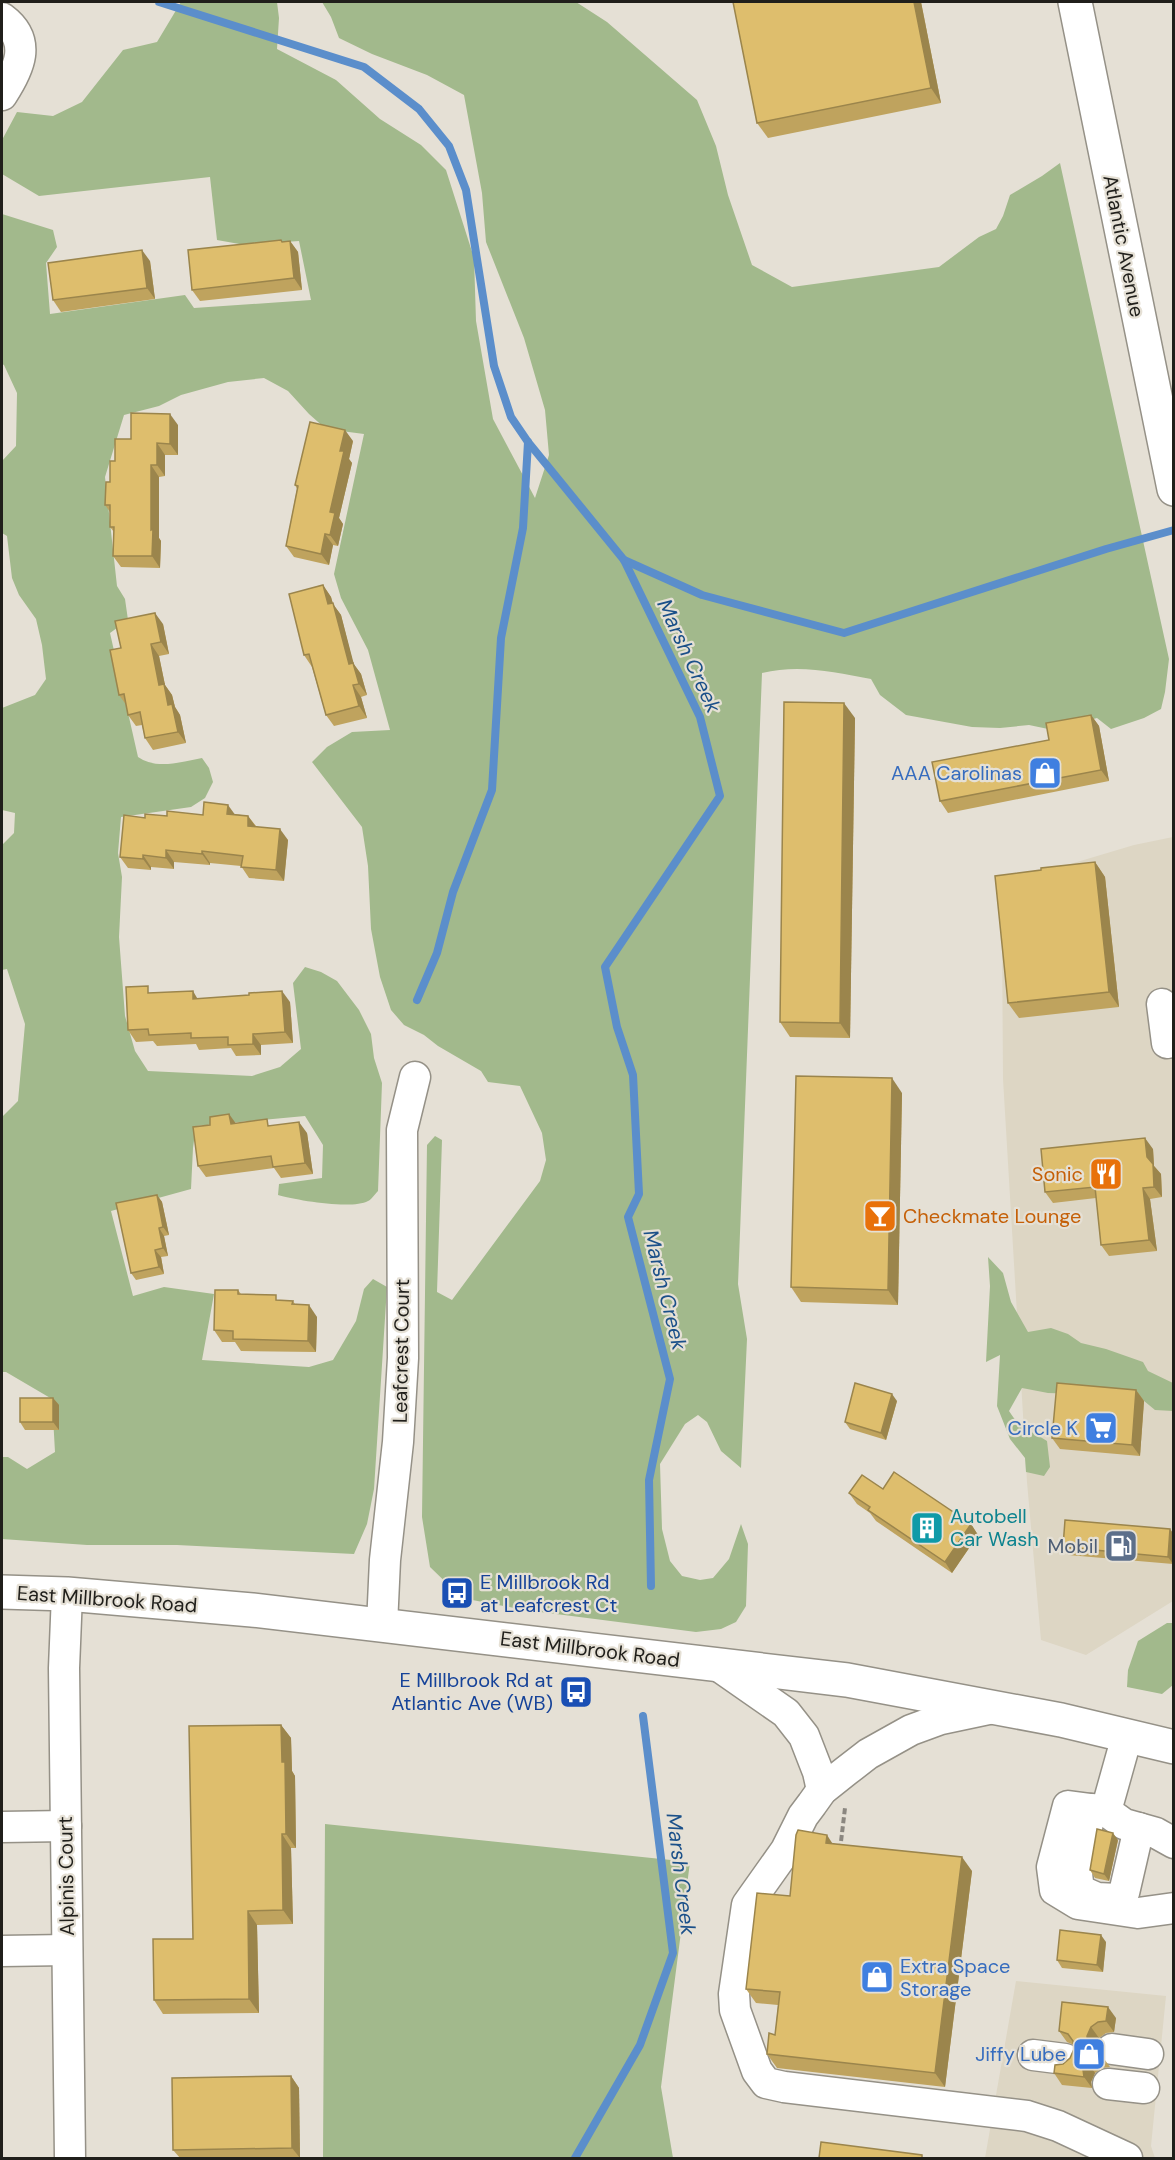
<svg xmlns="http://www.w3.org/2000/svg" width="1175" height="2160" viewBox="0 0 1175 2160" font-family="'DM Sans',sans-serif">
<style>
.built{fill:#ddd6c4}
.green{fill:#a2b98c}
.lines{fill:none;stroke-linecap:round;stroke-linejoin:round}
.stream{stroke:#5b8ecb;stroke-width:8}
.minor-casing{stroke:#959187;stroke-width:33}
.major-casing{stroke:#959187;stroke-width:36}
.path{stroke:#8b8780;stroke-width:4;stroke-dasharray:6 3;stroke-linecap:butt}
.minor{stroke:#fff;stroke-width:30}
.major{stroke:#fff;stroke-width:33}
.wall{fill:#bfa35e}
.shaded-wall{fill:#9b854c}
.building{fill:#debe6d;stroke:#9b854c;stroke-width:1.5}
.labels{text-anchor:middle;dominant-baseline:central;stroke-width:4.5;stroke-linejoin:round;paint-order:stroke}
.street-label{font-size:20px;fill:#201f1b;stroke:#e5e0d5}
.shop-label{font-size:20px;fill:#366cbe;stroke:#e5e0d5;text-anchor:end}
.food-label{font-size:20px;fill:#c56008;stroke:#e5e0d5;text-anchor:end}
.culture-label{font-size:20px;fill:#0d838f;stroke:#e5e0d5;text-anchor:start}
.service-label{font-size:20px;fill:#4e5e75;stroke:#e5e0d5;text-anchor:end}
.transit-label{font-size:20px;fill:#164399;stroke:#e5e0d5;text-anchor:start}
.water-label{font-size:21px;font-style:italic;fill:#1b5089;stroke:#e5e0d5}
</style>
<rect width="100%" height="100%" fill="#e5e0d5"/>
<g class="built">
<polygon points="1173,837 1173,1601 1086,1655 1041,1640 1027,1482 1003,1079 1002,935 1000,885 1134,845"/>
<polygon points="1016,1981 1166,1996 1151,2146 1155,2158 985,2158"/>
</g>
<g class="green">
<path d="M 181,2 L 277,2 L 279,18 L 277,49 L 336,80 L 380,119 L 421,145 L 446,170 L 474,258 L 476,321 L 493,419 L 535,498 L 549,455 L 545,410 L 524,338 L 486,242 L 482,193 L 464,95 L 427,75 L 372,54 L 339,38 L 331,17 L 322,2 L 576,2 L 607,22 L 697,100 L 716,146 L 728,195 L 752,265 L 792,287 L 939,267 L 979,237 L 996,229 L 1003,216 L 1010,195 L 1042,176 L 1060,163 L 1169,659 L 1165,692 L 1161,709 L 1144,718 L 1111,729 L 1097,718 L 1053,730 L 1029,725 L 1000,728 L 972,727 L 906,715 L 880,695 L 871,679 C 834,672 799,664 762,673 L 738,1284 L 747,1339 L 741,1468 L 721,1451 L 707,1422 L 698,1415 L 685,1424 L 660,1464 L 662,1529 L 670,1561 L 682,1576 L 700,1580 L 713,1578 L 729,1559 L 741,1524 L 748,1544 L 746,1606 L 736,1622 L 721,1629 L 696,1632 L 525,1610 L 462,1598 L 430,1567 L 422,1517 L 427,1145 L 435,1136 L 442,1140 L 437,1292 L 452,1300 L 540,1181 L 546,1160 L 542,1133 L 520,1086 L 488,1082 L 481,1071 L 438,1046 L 424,1035 L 404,1025 L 391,1010 L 380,977 L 371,929 L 368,866 L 362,827 L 312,762 L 327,747 L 352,732 L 390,730 L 368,650 L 341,598 L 334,574 L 364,434 L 326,429 L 309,414 L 288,391 L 264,378 L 228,382 L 181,395 L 159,406 L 124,415 L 105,477 L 117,586 L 125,599 L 128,620 L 110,633 L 138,757 C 157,770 181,762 202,758 L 209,768 L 213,782 L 205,798 L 191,807 L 121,817 L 118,853 L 122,877 L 119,937 L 125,1016 L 135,1051 L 148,1071 L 252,1076 L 280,1067 L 301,1049 L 293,983 L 305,967 L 321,972 L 337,981 L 359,1010 L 371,1034 L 374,1058 L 382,1083 L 378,1191 C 375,1194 371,1200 368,1201 C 351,1210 296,1200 278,1195 L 279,1184 L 322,1178 L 323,1145 L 305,1116 L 196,1126 L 193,1148 L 191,1189 L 111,1211 L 133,1296 L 164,1287 L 214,1294 L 202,1360 L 309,1367 L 333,1360 L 356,1321 L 364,1289 L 373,1279 L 387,1287 L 374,1489 L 367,1524 L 354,1554 L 177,1545 L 87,1545 L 2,1539 L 2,1457 L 8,1457 L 27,1469 L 55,1452 L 52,1399 L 6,1372 L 2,1372 L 2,1117 L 18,1101 L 25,1024 L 7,969 L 2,970 L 2,845 L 14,833 L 15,813 L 2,810 L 2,708 L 35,695 L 46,679 L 42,645 L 36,619 L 19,595 L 12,578 L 7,536 L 2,533 L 2,461 L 16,446 L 17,393 L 4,365 L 2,364 L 2,214 L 53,230 L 57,247 L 46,263 L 50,314 L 185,295 L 194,308 L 311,300 L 299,241 L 245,245 L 217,240 L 210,177 L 39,196 L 2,174 L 2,140 L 17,112 L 53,116 L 82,102 L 123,50 L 157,42 Z"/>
<path d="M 988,1257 L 1003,1273 L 1011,1302 L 1028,1332 L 1051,1328 L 1068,1334 L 1081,1343 L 1106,1349 L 1143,1362 L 1148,1371 L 1173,1383 L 1173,1411 L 1155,1410 L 1138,1396 L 1048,1393 L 1022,1388 L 1009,1411 C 1021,1430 1028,1429 1047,1441 L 1050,1467 L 1044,1476 L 1026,1472 L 1025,1458 L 1010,1439 L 997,1406 L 1000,1355 L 986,1362 L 990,1286 Z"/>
<polygon points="1167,1623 1173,1623 1173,1685 1162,1694 1127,1687 1128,1670 1138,1641"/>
<polygon points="325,1824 690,1862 661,2087 673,2158 323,2158"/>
</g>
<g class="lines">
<g class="stream">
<polyline points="159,2 364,67 419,109 449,146 466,190 494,366 511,417 528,442 624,560 700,717 720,796 605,967 617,1027 633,1075 639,1194 628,1217 670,1379 649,1480 651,1586"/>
<polyline points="624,560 702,595 844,633 1106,549 1174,530"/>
<polyline points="417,1000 437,953 453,892 492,790 501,638 523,528 528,442"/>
<polyline points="575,2158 640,2045 673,1953 643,1716"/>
</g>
<defs>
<g id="minor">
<path d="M 2,18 C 33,41 19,69 2,95"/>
<polyline points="1162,1004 1167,1043"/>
<polyline points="67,1594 64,1668 70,2158"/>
<polyline points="382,1625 385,1560 398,1442 403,1358 402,1130 415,1077"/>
<polyline points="717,1665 786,1713 804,1736 818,1772 822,1790"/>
<polyline points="993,1708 941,1719 911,1730 868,1754 846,1771 822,1790 812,1804 803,1816 786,1850 747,1905 734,1994 735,2010 757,2071 766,2083 784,2087 1027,2116 1058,2126 1127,2158"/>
<polyline points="1127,1736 1106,1811 1124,1824 1156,1833 1174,1843"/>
<polyline points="1091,1809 1077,1874 1079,1890 1097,1898 1117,1899 1124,1893 1139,1828"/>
<polyline points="1106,1811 1068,1806 1052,1867 1055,1890 1078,1904 1138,1913 1174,1908"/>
<polyline points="2,1827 66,1826"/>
<polyline points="2,1951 67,1950"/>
<polyline points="1112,2049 1148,2054"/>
<polyline points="1033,2055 1065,2059"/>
<polyline points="1108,2084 1144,2088"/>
</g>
<g id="major">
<polyline points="1075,2 1174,489"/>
<polyline points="2,1592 67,1594 252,1610 847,1680 1061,1720 1174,1747"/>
</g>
</defs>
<use href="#minor" class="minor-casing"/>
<use href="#major" class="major-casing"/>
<polyline class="path" points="840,1850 845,1808"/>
<use href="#minor" class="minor"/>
<use href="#major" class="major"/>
</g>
<g class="wall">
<polygon points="733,2 921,2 941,103 768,138 757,123"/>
<polygon points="290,241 298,252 302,290 200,301 192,290 283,242"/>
<polygon points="150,261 155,299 61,312 53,300"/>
<polygon points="178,425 178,455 165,455 165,476 159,477 159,538 161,541 160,568 121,567 113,556 114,532 110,527 110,512 105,505 110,482 131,439"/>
<polygon points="353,441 349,459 352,463 339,518 343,524 338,546 333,545 329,565 294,557 286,546 297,489 295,485"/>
<polygon points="323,585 331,597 333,604 341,615 353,663 361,674 367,695 361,697 367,718 334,726 326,715 312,667 304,655"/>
<polygon points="163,624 169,654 159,656 165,685 172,695 175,707 180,715 186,743 153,750 145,738 142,725 136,726 128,715 127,706 119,695 121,648"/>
<polygon points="1091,715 1099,726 1109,781 948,813 940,801 1049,740"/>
<polygon points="855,718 850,1038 790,1037 780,1022"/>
<polygon points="235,814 248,816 256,826 288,840 284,881 249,878 241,866 210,863 210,865 174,862 174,869 151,867 151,870 128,868 120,857 145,818 167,816"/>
<polygon points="1095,862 1105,877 1119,1007 1019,1018 1008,1003"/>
<polygon points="153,993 197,998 290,1002 293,1043 261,1045 261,1055 236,1056 231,1048 199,1050 196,1044 157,1046 153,1041 136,1042 128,1030"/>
<polygon points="902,1093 898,1305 801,1302 791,1287"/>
<polygon points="236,1123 271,1126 307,1133 313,1174 281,1178 274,1168 206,1177 198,1166"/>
<polygon points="1153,1149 1154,1166 1161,1174 1162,1197 1150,1199 1157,1251 1109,1256 1101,1245 1096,1198 1053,1203 1045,1192"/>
<polygon points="157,1195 162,1202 169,1235 164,1236 168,1256 161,1257 164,1274 136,1280 131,1273"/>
<polygon points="238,1290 241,1294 280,1301 293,1301 295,1304 317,1317 316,1352 241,1351 235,1342 222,1342 214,1330"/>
<polygon points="1136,1390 1144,1401 1140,1456 1060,1449 1052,1438"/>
<polygon points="53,1398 59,1405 59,1430 25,1430 20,1422"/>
<polygon points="897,1401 886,1440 850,1429 845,1422"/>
<polygon points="883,1489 971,1524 978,1535 952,1573 876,1521 870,1513 857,1504 849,1493"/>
<polygon points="1170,1529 1173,1564 1068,1555 1063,1547"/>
<polygon points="281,1725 291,1738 292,1771 295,1776 296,1848 291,1848 293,1924 257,1925 259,2013 163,2014 154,2000 193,1939"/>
<polygon points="1118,1840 1109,1881 1095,1878 1090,1870"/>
<polygon points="833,1844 972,1871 945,2087 777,2068 767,2054 775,2035 778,2005 756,2003 746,1989 790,1896"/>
<polygon points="1106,1942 1103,1972 1062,1968 1057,1960"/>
<polygon points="1116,2018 1114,2032 1106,2033 1099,2038 1095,2047 1096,2052 1102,2056 1110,2067 1102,2068 1095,2073 1091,2082 1092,2088 1062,2085 1054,2073 1063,2064 1070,2058 1074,2049 1074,2045 1067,2042 1059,2031"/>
<polygon points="291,2076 299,2088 300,2158 180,2158 173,2150"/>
</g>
<g class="shaded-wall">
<polygon points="914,2 921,2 941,103 931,88"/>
<polygon points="290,241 298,252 302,290 294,278"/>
<polygon points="142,250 150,261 155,299 147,288"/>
<polygon points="170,414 178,425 178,455 170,444"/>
<polygon points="345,430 353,441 349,459 352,463 339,518 343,524 338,546 330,535 330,512 340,451"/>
<polygon points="157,443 165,455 165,476 157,465"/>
<polygon points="151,465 159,477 159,538 161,541 160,568 152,556 151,530"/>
<polygon points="325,534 333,545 329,565 321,554"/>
<polygon points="323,585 331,597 333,604 341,615 357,676 349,664 328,604"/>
<polygon points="155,613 163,624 169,654 161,642"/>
<polygon points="151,644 159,656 165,685 172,695 175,707 180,715 186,743 178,732 168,705 159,685"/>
<polygon points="353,663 361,674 367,695 359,684"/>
<polygon points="353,685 361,697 367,718 359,706"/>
<polygon points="844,703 855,718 850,1038 840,1023"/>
<polygon points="1091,715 1099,726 1109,781 1101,770"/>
<polygon points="228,805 236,816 227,814"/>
<polygon points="248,816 256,827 248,826"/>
<polygon points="280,829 288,840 284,881 276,870"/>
<polygon points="166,850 174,862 174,869 166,858"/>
<polygon points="202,851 210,863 210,865 202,854"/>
<polygon points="143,855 151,867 151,870 143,859"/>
<polygon points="1095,862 1105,877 1119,1007 1109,992"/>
<polygon points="193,991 200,1003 193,999"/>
<polygon points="282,991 290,1002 293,1043 285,1032"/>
<polygon points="253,1034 261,1045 261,1055 253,1044"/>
<polygon points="892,1078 902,1093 898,1305 888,1290"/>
<polygon points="229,1114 237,1125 231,1124"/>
<polygon points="299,1122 307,1133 313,1174 305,1163"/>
<polygon points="1145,1138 1153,1149 1154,1166 1161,1174 1162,1197 1154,1187 1147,1157"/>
<polygon points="1143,1188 1150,1199 1157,1251 1149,1240"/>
<polygon points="157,1195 162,1202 169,1235 163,1227"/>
<polygon points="159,1228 164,1236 168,1256 163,1248"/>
<polygon points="155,1250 161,1257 164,1274 159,1267"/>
<polygon points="309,1305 317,1317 316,1352 308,1341"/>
<polygon points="1136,1390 1144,1401 1140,1456 1132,1445"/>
<polygon points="892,1394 897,1401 886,1440 881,1433"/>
<polygon points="53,1398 59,1405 59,1430 53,1422"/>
<polygon points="971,1524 978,1535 952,1573 945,1562"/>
<polygon points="1170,1529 1173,1533 1173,1564 1168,1557"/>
<polygon points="281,1725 291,1738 292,1771 295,1776 296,1848 286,1834 282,1762"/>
<polygon points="1113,1833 1118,1840 1109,1881 1104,1874"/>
<polygon points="282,1834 291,1848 293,1924 283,1910"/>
<polygon points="827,1835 836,1849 826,1843"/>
<polygon points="962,1857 972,1871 945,2087 935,2073"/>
<polygon points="248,1911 257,1925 259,2013 249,1999"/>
<polygon points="1101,1935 1106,1942 1103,1972 1097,1965"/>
<polygon points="1108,2007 1116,2018 1114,2032 1106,2021"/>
<polygon points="1091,2027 1099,2038 1095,2047 1096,2056 1088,2045 1087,2036"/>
<polygon points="1087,2062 1095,2073 1091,2082 1092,2088 1084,2077 1083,2070"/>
<polygon points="291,2076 299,2088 300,2158 292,2148"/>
</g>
<g class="building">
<polygon points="733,2 914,2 931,88 757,123"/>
<polygon points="281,240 282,242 290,241 294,278 192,290 188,250"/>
<polygon points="142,250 147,288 53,300 48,263"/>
<polygon points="131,413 170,414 170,444 157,443 157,465 151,465 151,530 153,529 152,556 113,556 114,527 110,527 110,505 105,505 106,482 110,482 110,461 115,461 115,439 131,439"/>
<polygon points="310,422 345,430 340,451 344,451 330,512 335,513 330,535 325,534 321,554 286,546 298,486 295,485"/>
<polygon points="323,585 328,604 333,603 349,664 353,663 359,684 353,685 359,706 326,715 309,654 304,655 289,594"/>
<polygon points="155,613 161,642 151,644 159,685 164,684 168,705 172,704 178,732 145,738 140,712 128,715 124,694 119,695 110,650 121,648 115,621"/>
<polygon points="784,702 844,703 840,1023 780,1022"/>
<polygon points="1091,715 1101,770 940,801 932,762 1049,740 1046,723"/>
<polygon points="204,802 228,805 227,814 248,816 248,826 280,829 276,870 241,867 243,856 202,851 202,854 166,850 166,858 143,855 143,859 120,857 124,815 145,818 145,814 167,816 167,811 203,815"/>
<polygon points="1095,862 1109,992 1008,1003 995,876 1041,870 1041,868"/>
<polygon points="148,986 148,993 193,991 193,999 249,995 249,993 282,991 285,1032 253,1034 253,1044 228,1045 228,1037 191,1038 191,1033 149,1035 148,1029 128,1030 126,987"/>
<polygon points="796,1076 892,1078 888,1290 791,1287"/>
<polygon points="229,1114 231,1124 267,1119 268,1126 299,1122 305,1163 273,1167 271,1156 198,1166 193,1127 210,1125 210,1117"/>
<polygon points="1145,1138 1147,1157 1153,1164 1154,1187 1143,1188 1149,1240 1101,1245 1095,1187 1045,1192 1041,1149"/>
<polygon points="157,1195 163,1227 159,1228 163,1248 155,1250 159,1267 131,1273 116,1203"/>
<polygon points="215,1290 238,1290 238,1294 276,1295 276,1300 293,1301 292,1304 309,1305 308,1341 233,1339 233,1331 214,1330"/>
<polygon points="855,1383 892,1394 881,1433 845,1422"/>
<polygon points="1057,1383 1136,1390 1132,1445 1052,1438"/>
<rect x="20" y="1398" width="33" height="24"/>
<polygon points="894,1472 971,1524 945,1562 868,1510 870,1507 849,1493 862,1475 883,1489"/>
<polygon points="1065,1520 1170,1529 1168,1557 1063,1547"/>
<polygon points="281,1725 282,1762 285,1762 286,1834 282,1834 283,1910 248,1911 249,1999 154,2000 153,1939 193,1939 189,1726"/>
<polygon points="1097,1829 1113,1833 1104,1874 1090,1870"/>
<polygon points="798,1830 827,1835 826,1843 962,1857 935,2073 767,2054 769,2033 775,2035 780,1992 746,1989 757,1893 790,1896 796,1835"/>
<polygon points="1060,1930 1101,1935 1097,1965 1057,1960"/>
<polygon points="1062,2002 1108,2007 1106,2021 1098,2022 1091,2027 1087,2036 1088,2045 1093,2051 1102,2056 1094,2057 1087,2062 1083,2070 1084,2077 1054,2073 1055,2065 1063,2064 1070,2058 1074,2049 1073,2041 1068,2034 1059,2031"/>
<polygon points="291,2076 292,2148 173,2150 172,2078"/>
<polygon points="821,2142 922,2155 922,2158 819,2158"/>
</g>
<defs>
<symbol id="shop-square" viewBox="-11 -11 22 22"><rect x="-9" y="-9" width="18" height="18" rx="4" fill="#3f7fe0" stroke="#e5e0d5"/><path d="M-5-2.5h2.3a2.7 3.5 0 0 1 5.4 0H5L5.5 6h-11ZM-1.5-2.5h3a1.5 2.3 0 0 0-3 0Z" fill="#fff"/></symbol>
<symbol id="restaurant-square" viewBox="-11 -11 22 22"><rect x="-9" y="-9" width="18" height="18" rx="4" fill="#e8710a" stroke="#e5e0d5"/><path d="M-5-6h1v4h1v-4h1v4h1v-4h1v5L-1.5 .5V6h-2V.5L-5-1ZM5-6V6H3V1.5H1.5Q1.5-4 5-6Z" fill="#fff"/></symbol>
<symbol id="bar-square" viewBox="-11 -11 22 22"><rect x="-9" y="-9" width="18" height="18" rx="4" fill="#e8710a" stroke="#e5e0d5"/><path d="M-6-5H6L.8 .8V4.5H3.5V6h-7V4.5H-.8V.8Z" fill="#fff"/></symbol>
<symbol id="supermarket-square" viewBox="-11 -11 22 22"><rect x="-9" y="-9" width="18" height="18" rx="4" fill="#3f7fe0" stroke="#e5e0d5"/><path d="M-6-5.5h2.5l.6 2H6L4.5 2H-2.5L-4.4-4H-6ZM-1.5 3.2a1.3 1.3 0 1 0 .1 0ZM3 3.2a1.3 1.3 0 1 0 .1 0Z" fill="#fff"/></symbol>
<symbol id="building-square" viewBox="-11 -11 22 22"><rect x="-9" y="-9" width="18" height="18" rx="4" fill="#0f9aa8" stroke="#e5e0d5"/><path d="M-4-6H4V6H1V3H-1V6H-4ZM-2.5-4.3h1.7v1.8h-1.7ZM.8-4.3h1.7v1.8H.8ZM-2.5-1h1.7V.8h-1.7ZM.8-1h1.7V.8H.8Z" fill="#fff"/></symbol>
<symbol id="fuel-square" viewBox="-11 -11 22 22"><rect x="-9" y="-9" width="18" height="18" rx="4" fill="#5c6f8a" stroke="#e5e0d5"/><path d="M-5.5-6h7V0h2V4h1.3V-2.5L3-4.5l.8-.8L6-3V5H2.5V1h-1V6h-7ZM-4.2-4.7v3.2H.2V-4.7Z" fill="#fff"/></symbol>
<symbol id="bus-square" viewBox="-11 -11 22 22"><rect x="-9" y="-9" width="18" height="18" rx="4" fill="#1a4fb4" stroke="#e5e0d5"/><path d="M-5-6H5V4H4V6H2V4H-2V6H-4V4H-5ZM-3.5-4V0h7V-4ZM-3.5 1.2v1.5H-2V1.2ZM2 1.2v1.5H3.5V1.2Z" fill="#fff"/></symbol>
</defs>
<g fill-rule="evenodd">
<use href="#shop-square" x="1026" y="754" width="38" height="38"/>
<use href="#restaurant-square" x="1087" y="1155" width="38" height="38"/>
<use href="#bar-square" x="861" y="1197" width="38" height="38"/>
<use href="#supermarket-square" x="1082" y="1409" width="38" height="38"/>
<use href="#building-square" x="908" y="1509" width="38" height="38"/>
<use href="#fuel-square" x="1102" y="1527" width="38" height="38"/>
<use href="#bus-square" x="438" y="1574" width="38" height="38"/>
<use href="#bus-square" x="557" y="1673" width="38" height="38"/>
<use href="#shop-square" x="858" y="1958" width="38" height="38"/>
<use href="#shop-square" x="1070" y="2035" width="38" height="38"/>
</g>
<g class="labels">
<g class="street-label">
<text transform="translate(1124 246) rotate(79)">Atlantic Avenue</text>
<text transform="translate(401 1351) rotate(-89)">Leafcrest Court</text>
<text transform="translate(107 1599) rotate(4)">East Millbrook Road</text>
<text transform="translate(590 1649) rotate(7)">East Millbrook Road</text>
<text transform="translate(66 1876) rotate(-91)">Alpinis Court</text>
</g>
<g class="shop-label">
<text x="1022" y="773">AAA Carolinas</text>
<text x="1078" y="1428">Circle K</text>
<text x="900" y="1966" text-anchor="start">Extra Space<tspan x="900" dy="23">Storage</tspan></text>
<text x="1066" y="2054">Jiffy Lube</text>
</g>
<g class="food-label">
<text x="1083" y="1174">Sonic</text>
<text x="903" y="1216" text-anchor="start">Checkmate Lounge</text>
</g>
<g class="culture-label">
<text x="950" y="1516">Autobell<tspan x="950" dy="23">Car Wash</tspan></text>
</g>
<g class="service-label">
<text x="1098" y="1546">Mobil</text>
</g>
<g class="transit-label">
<text x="480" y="1582">E Millbrook Rd<tspan x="480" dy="23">at Leafcrest Ct</tspan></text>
<text x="553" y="1680" text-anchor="end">E Millbrook Rd at<tspan x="553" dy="23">Atlantic Ave (WB)</tspan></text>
</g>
<g class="water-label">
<text transform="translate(689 656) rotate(65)">Marsh Creek</text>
<text transform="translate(665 1290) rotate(76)">Marsh Creek</text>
<text transform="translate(681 1874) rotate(83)">Marsh Creek</text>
</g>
</g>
<rect width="1175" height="2160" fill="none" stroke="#201f1b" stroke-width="6"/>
</svg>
